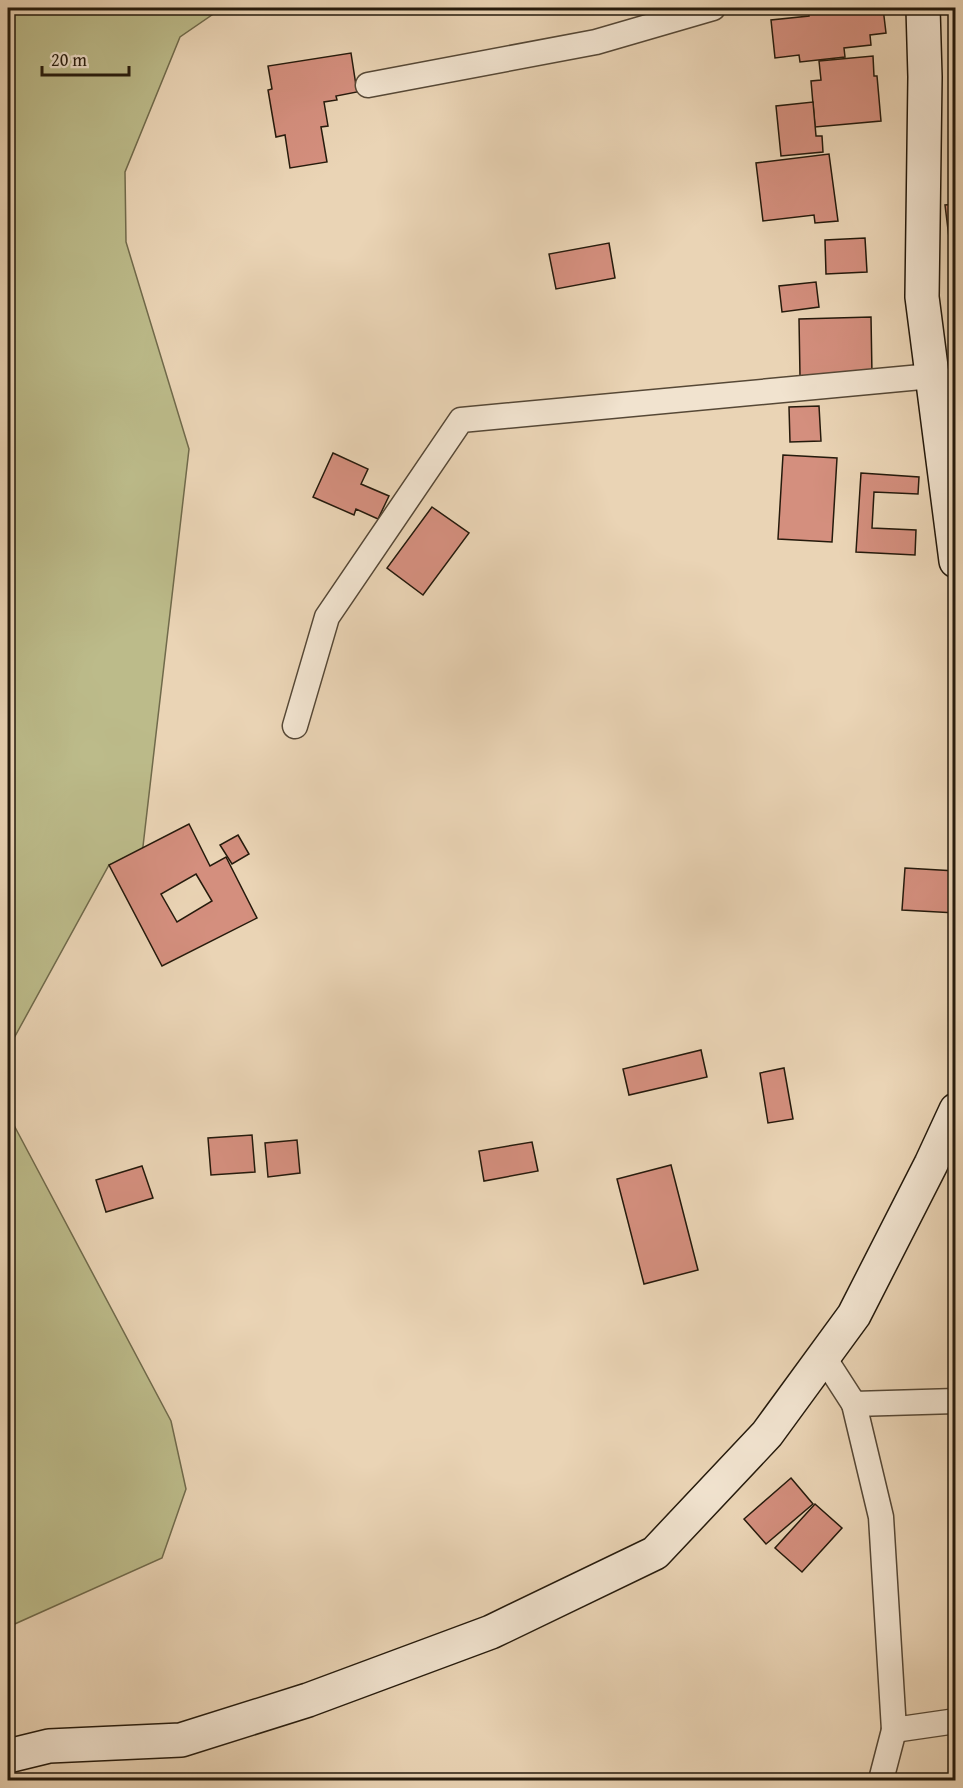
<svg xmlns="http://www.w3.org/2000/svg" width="963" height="1788" viewBox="0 0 963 1788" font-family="'Gentium Book Plus',serif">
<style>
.green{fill:#bcbb8a;stroke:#706a4b;stroke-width:1.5}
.building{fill:#d48f7e;stroke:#251a0c;stroke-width:1.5;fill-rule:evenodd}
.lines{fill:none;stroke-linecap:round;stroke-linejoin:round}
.street-casing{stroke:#564836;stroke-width:27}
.secondary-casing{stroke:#251a0c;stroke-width:36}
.street{stroke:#f1e3cf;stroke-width:24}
.secondary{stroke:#f1e3cf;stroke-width:33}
</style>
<rect width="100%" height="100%" fill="#ead4b5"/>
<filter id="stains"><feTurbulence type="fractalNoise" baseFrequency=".00333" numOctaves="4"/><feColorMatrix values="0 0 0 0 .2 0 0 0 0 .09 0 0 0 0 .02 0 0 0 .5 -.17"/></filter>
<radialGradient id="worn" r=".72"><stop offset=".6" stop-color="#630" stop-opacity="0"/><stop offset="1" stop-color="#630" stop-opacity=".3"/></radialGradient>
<g class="green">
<polygon points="8,8 222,8 180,37 125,172 126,242 189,449 142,855 109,865 8,1049"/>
<polygon points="8,1114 171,1421 186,1489 162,1558 8,1627"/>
</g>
<g class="building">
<polygon points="808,8 846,8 846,10 883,8 886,33 870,35 871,45 844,48 845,57 800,62 799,55 775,58 771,20 809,16"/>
<polygon points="351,53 357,92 336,96 337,100 324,102 328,126 321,127 327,162 290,168 285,135 276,137 268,90 272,89 268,66"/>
<polygon points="873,56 874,76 877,76 881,121 815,127 811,81 821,80 819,61"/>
<polygon points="813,102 816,136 822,136 823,152 781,156 776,106"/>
<polygon points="829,154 838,221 815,223 814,215 763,221 756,163"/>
<polygon points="956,204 956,295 945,205"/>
<polygon points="865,238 867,272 826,274 825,240"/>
<polygon points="609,243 615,278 556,289 549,254"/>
<polygon points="816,282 819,307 782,312 779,286"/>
<polygon points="871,317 872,375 800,376 799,319"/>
<polygon points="819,406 821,441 790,442 789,407"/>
<polygon points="333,453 368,469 361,484 389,496 378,519 356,509 354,515 313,497"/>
<polygon points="783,455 837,458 832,542 778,539"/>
<polygon points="861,473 919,477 918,494 874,492 872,528 916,530 915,555 856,552"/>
<polygon points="432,507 469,533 423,595 387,568"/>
<path d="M 189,824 L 210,866 L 226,857 L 257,918 L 162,966 L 109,865 ZM 196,874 L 212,901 L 177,922 L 161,894 Z"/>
<polygon points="238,835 249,854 232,864 220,845"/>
<polygon points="905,868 956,871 956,913 902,910"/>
<polygon points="701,1050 707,1077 629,1095 623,1069"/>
<polygon points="784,1068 793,1119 768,1123 760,1073"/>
<polygon points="252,1135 255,1172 211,1175 208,1138"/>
<polygon points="297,1140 300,1173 268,1177 265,1143"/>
<polygon points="532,1142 538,1171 484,1181 479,1151"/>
<polygon points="671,1165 698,1270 644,1284 617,1179"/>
<polygon points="142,1166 153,1198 106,1212 96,1180"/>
<polygon points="791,1478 813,1504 766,1544 744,1519"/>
<polygon points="815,1504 842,1528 802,1572 775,1548"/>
</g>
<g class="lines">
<defs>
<g id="street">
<polyline points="368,85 596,42 713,8"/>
<polyline points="295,726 327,617 461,420 932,376"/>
<polyline points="823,1356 854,1404 956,1401"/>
<polyline points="854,1404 881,1517 894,1730 956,1721"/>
<polyline points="881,1780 894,1730"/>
</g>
<g id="secondary">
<polyline points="923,8 925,77 922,297 956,561"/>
<polyline points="8,1756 49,1746 181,1740 308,1700 491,1632 655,1553 767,1434 854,1315 931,1164 956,1110"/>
</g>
</defs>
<use href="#street" class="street-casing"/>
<use href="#secondary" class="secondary-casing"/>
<use href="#street" class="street"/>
<use href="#secondary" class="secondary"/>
</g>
<rect width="963" height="1788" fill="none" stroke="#ead4b5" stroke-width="30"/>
<rect x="9" y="9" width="945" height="1770" fill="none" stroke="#251a0c" stroke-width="3"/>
<rect x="15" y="15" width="933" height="1758" fill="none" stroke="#251a0c" stroke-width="1.5"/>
<path d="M42 66v9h87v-9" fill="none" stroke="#251a0c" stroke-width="3"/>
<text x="51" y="66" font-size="18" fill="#251a0c" stroke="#f1e3cf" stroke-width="4.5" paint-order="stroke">20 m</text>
<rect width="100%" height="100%" filter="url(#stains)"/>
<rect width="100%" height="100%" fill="url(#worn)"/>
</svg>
